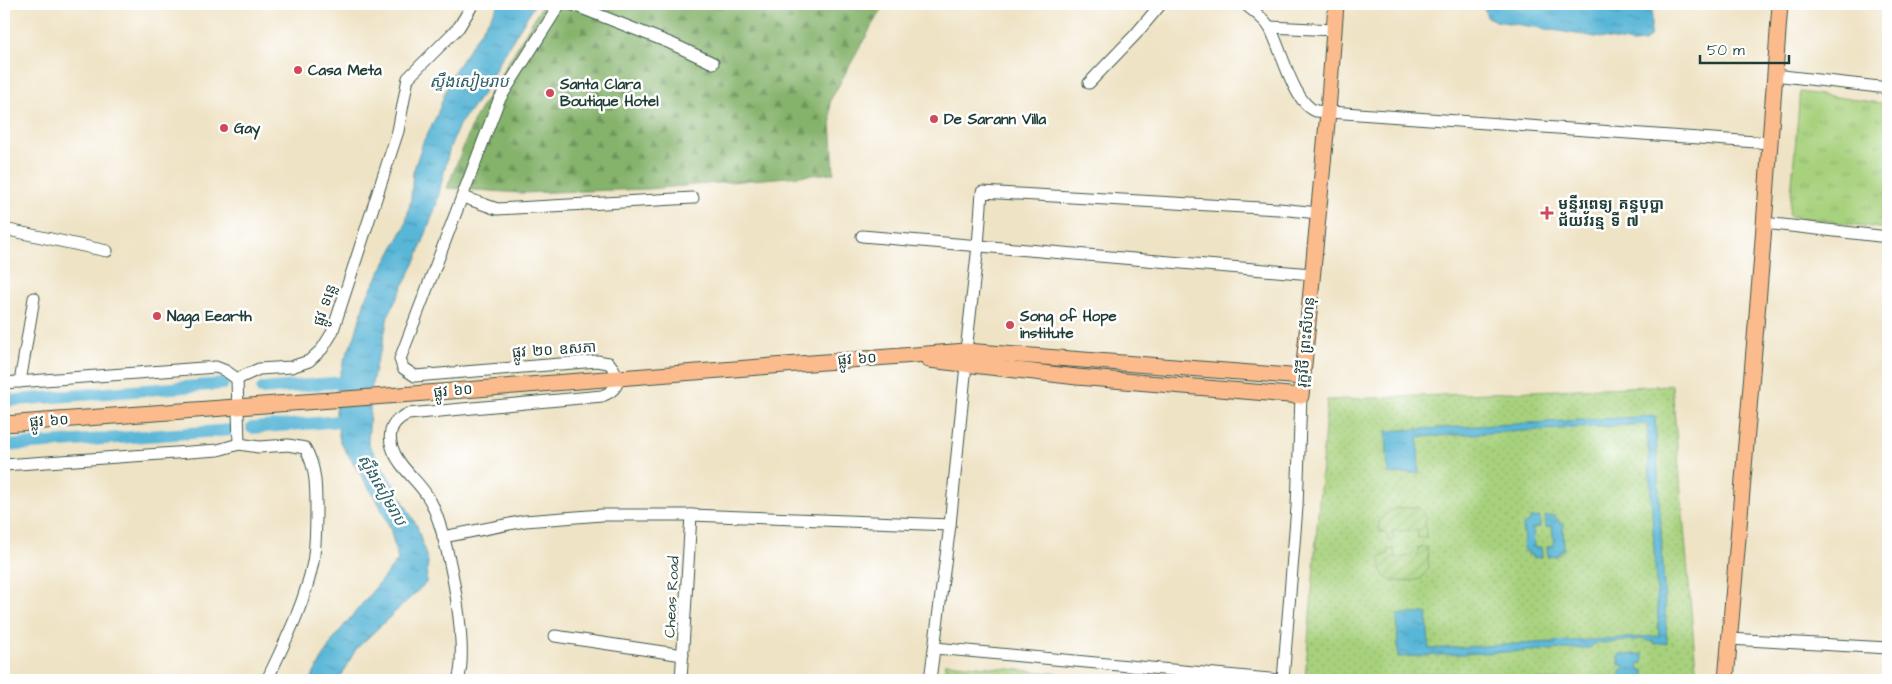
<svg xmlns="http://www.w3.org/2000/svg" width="1892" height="684" viewBox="0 0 1892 684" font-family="'Architects Daughter','Noto Sans Khmer',sans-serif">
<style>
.grass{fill:url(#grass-dots);stroke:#638758}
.forest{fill:url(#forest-firs);stroke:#527850}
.park{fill:url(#park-tufts);stroke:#638758}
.garden{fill:url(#garden-furrows);stroke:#638758}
.water{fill:url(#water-ripples);stroke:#3c7a86}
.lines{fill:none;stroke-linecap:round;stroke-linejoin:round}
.canal{stroke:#59b6d7;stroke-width:12}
.minor-casing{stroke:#3e564a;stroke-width:13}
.major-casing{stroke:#3e564a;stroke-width:17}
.minor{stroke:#fff;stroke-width:11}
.major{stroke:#fbbb8d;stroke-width:15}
.poi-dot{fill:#d1495b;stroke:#fff;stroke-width:2}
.labels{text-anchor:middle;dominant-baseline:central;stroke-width:5;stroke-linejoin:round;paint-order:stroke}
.poi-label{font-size:15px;font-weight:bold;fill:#1f3d34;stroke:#fff;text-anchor:start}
.street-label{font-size:15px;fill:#1f3d34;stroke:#fff}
.water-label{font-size:16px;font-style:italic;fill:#306165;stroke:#fff}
</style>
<defs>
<pattern id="grass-dots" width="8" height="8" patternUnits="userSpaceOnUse" patternTransform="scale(1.25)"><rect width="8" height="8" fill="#a7d17d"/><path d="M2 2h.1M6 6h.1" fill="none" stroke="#8fb46d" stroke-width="1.8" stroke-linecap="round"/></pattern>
<pattern id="forest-firs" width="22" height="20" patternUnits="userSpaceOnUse" patternTransform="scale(1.25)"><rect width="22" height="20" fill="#85b36c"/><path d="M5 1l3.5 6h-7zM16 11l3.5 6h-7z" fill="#6c935a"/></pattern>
<pattern id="park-tufts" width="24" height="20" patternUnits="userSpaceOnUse" patternTransform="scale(1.25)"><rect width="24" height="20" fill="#a7d17d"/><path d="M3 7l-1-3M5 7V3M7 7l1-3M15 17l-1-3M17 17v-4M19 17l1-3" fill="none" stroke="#8fb46d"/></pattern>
<pattern id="garden-furrows" width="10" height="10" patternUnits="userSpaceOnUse" patternTransform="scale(1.25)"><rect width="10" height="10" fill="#a7d17d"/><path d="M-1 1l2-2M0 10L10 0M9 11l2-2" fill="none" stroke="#8fb46d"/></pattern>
<pattern id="water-ripples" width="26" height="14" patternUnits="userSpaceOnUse" patternTransform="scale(1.25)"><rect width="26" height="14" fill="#59b6d7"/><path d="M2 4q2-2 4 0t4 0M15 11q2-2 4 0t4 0" fill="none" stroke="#4995af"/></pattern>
</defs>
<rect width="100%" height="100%" fill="#fff"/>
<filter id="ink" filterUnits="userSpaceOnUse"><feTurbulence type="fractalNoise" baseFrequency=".02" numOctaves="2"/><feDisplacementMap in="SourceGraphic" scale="10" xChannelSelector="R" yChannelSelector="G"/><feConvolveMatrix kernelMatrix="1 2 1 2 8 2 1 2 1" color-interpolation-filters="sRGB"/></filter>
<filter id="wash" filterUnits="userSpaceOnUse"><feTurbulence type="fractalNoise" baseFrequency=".0096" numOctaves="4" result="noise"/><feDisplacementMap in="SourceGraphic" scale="20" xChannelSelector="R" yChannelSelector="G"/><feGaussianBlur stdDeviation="1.12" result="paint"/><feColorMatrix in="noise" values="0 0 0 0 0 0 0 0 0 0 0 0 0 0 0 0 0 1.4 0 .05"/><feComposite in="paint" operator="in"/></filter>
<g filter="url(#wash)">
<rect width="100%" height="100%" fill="#efe3c5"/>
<g class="grass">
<polygon points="1672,385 1697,680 1305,680 1327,400"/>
<polygon points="946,663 1126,680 944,680"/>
</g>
<polygon class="forest" points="543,4 884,4 830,101 834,173 648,189 520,193 447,188 474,120"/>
<polygon class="park" points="1800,92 1888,104 1888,229 1789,216"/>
<g class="garden">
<path d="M 1417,507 L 1425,514 L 1426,537 L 1418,538 L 1417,530 L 1393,531 L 1393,540 L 1388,541 L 1387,535 L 1383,532 L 1380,532 L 1379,522 C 1387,506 1401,508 1417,507 Z"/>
<path d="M 1427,547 L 1429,568 L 1421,579 C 1409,581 1385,586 1381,570 C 1380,566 1381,561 1380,557 L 1388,554 L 1388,550 L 1394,549 L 1395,558 L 1418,555 L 1418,548 Z"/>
</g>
<g class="water">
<polygon points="499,4 535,4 499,62 484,92 459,125 450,147 436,206 417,258 388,316 382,347 376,363 372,384 368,443 395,487 417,526 428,562 426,583 356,649 339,680 310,680 334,638 398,560 390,528 379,504 340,442 336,414 337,387 344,360 355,336 365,300 405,226 411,199 413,172 423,142 437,115 451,76"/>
<polygon points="1483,4 1609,4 1611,7 1614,5 1617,7 1621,4 1653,4 1650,37 1644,42 1633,43 1496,21 1487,17"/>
<polygon points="1655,416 1667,643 1654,644 1653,641 1646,641 1645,639 1594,644 1590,648 1398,657 1397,615 1427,613 1429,649 1659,636 1647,424 1418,437 1419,473 1388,474 1386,431"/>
<polygon points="1545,516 1555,516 1556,520 1559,520 1560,524 1563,524 1564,550 1560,550 1560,554 1557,554 1557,556 1548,557 1547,547 1554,546 1552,526 1546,527"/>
<polygon points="1540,517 1540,527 1533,528 1534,547 1541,547 1542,557 1532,558 1532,555 1528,555 1528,551 1524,551 1523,525 1530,521 1530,518"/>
<polygon points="1643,654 1643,663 1638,664 1639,670 1644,670 1644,678 1640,678 1640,680 1620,679 1620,670 1624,670 1624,665 1619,665 1619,655"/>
</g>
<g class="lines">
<g class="canal">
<polyline points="262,389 354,381"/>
<polyline points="4,401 223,384"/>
<polyline points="252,428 354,420"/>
<polyline points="4,446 233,430"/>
</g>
</g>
</g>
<g filter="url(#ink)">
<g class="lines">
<defs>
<g id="minor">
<polyline points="571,4 670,43 713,63"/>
<path d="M 1245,4 C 1253,11 1265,19 1270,28 C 1282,50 1293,103 1316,111 L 1770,143"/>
<polyline points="1270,27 1334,30"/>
<polyline points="1774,75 1888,88"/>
<polyline points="1089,83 1135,35 1161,4"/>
<polyline points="463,197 497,209 693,198"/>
<polyline points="1764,223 1888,237"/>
<polyline points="4,229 107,251"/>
<polyline points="862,236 1312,274"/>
<polyline points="966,351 978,246 982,192 1279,209 1318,213"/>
<polyline points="237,379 259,369 291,367 309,361 322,349 332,333 398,131 408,78 459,27 473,4"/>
<polyline points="237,379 239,444"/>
<polyline points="20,382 34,298"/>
<polyline points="4,383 216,367 226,371 237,379"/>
<path d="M 4,465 L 218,450 L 239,444 L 259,447 L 288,445 L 305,448 C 316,467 316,486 316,508 C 316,526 316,544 313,562 C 305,603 285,642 267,680"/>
<polyline points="443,537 525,521 602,515 691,515 950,525"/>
<polyline points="555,636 683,655"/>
<polyline points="1730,639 1888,648"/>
<polyline points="935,648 1280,680"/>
<path d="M 458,680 C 470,648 447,526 428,497 C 418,480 398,467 392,447 C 387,431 393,420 408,414 L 602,396 C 620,389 622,378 609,363 L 597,361 L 415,376 L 403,368 L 400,359 L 499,100 L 560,4"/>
<polyline points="681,680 691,515"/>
<polyline points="930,680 950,525 966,365"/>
<polyline points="1283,680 1297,507 1301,396"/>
</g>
<g id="major">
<polyline points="929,360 1077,377 1301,396 1328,112 1336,4"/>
<polyline points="4,424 400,395 966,351 1303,377"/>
<polyline points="1726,680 1761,267 1780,4"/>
</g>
</defs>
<use href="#minor" class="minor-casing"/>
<use href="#major" class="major-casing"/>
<use href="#minor" class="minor"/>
<use href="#major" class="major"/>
</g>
</g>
<g class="poi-dot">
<circle cx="298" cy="70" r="5"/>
<circle cx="550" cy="93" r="5"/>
<circle cx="934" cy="119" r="5"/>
<circle cx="224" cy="128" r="5"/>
<path d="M1544.5 205.5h5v5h5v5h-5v5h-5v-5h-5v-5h5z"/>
<circle cx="157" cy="316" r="5"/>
<circle cx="1010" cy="325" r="5"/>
</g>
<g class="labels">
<g class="poi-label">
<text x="308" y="70">Casa Meta</text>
<text x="560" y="84">Santa Clara<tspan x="560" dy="17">Boutique Hotel</tspan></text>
<text x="944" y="119">De Sarann Villa</text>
<text x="234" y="128">Gay</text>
<text x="1558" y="204">មន្ទីរពេទ្យ គន្ធបុប្ផា<tspan x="1558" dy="17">ជ័យវ័រន្ម ទី ៧</tspan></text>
<text x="167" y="316">Naga Eearth</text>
<text x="1020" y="316">Song of Hope<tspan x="1020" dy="17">institute</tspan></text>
</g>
<g class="street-label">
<text transform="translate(325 305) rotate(-71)">ផ្លូវ ទន្លេ</text>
<text transform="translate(1306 342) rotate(-85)">រុក្ខវិថី ព្រះសីហនុ</text>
<text transform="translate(554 350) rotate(-4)">ផ្លូវ ២០ ឧសភា</text>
<text transform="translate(857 359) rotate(-4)">ផ្លូវ ៦០</text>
<text transform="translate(453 391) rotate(-5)">ផ្លូវ ៦០</text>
<text transform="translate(49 421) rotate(-4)">ផ្លូវ ៦០</text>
<text transform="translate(672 597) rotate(-87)">Cheas Road</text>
</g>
<g class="water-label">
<text x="469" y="82">ស្ទឹងសៀមរាប</text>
<text transform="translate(382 490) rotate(60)">ស្ទឹងសៀមរាប</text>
</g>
</g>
<rect width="1892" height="684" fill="none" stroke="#fff" stroke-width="20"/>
<path d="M1700 55v8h89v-8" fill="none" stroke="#1f3d34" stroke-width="2.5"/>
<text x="1707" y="55" font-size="15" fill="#1f3d34" stroke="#ffffff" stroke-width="4" paint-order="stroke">50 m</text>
</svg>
